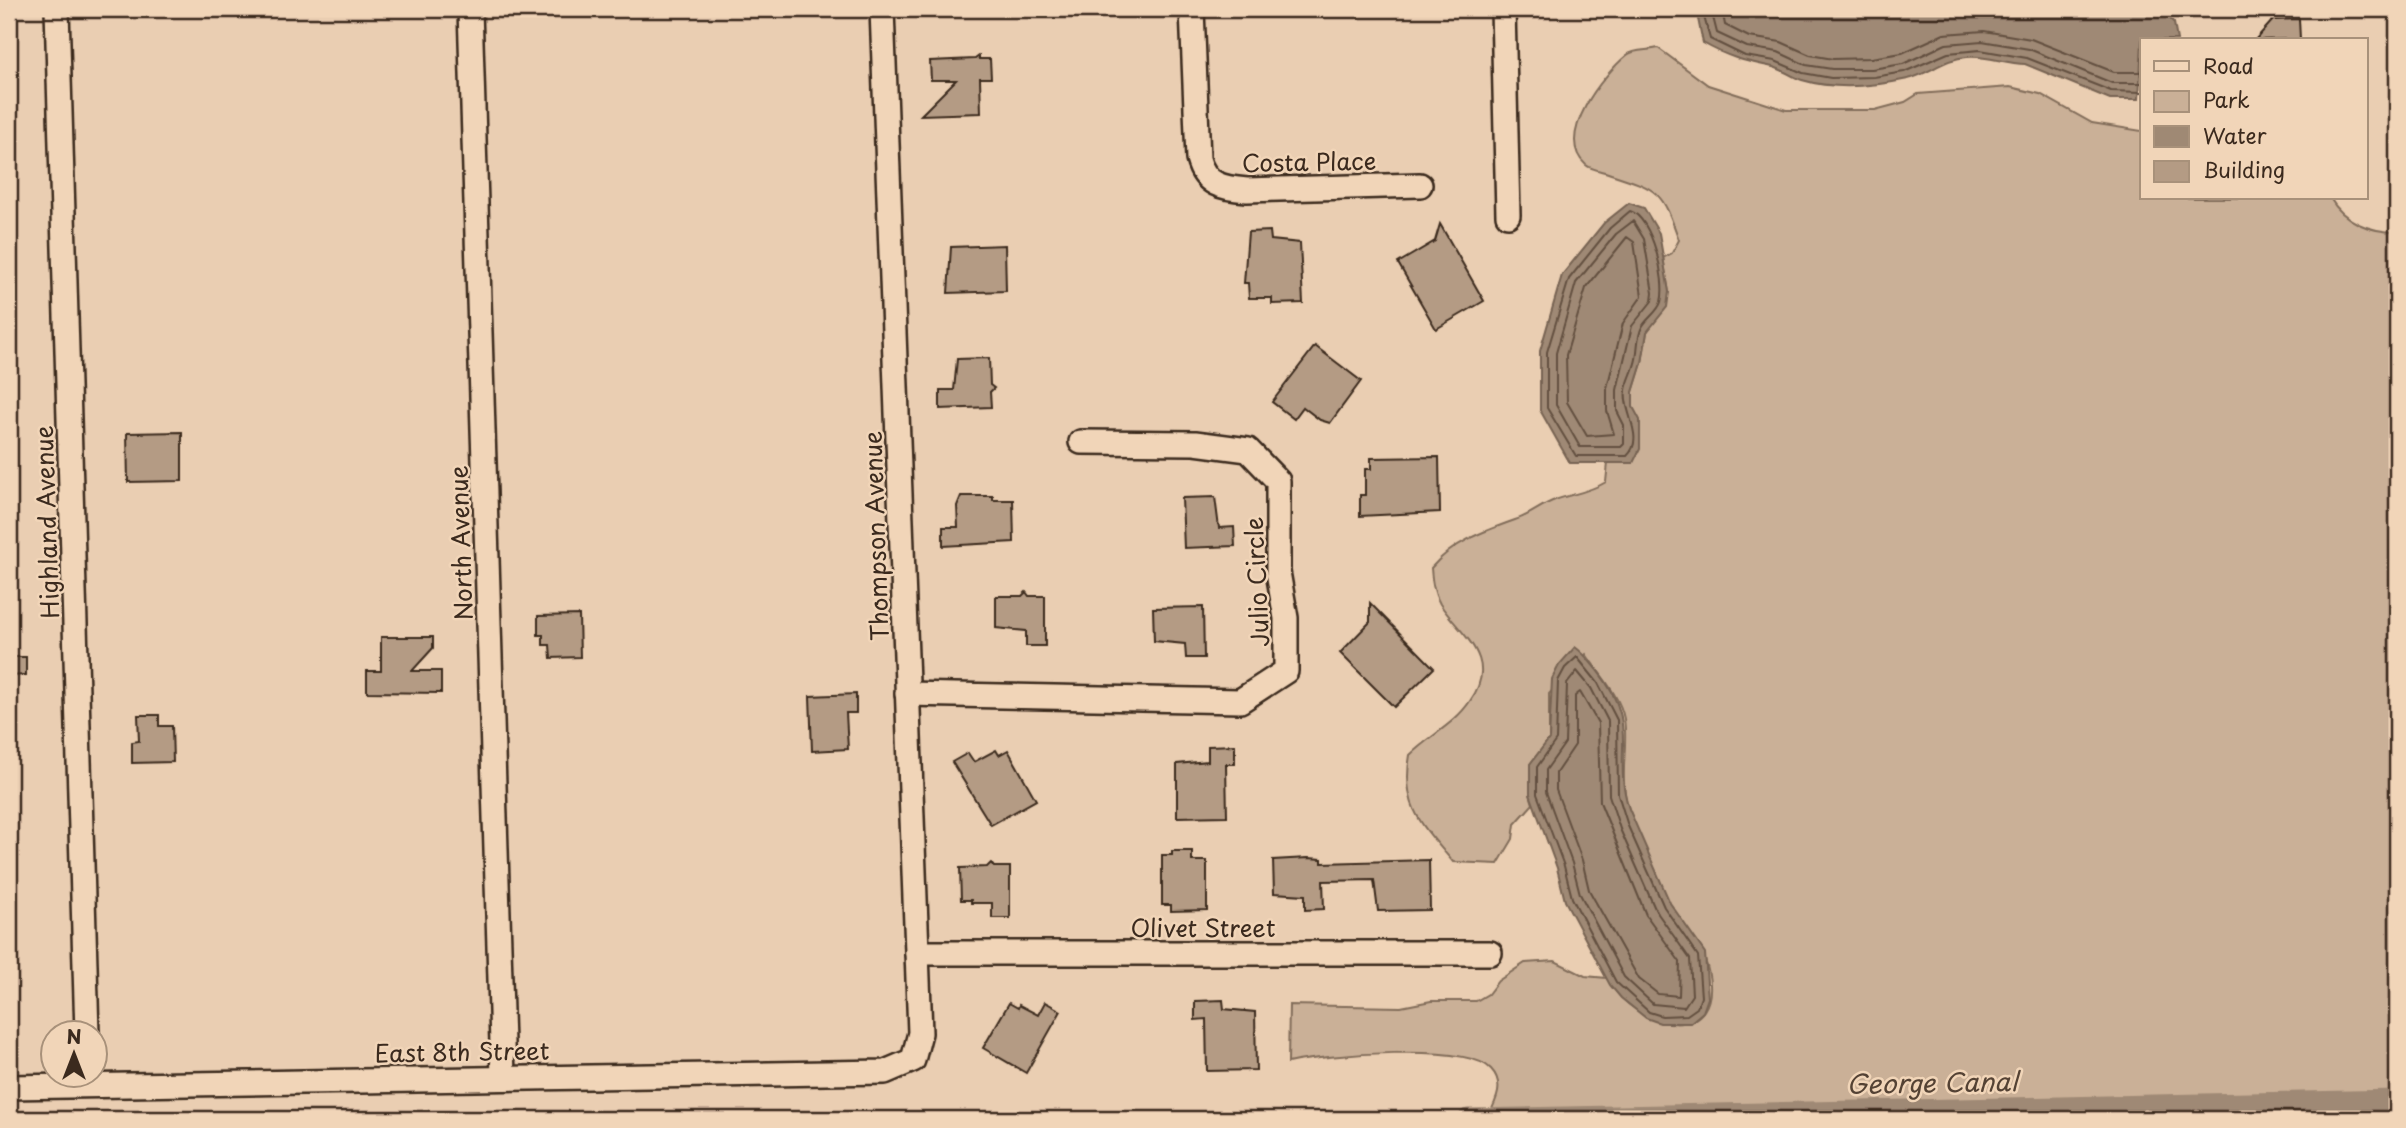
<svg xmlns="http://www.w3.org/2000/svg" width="2406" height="1128" viewBox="0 0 2406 1128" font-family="'Playpen Sans',sans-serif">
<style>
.green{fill:#cab097;stroke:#826d5a;stroke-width:2}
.water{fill:#9f8974;stroke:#776352;stroke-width:2}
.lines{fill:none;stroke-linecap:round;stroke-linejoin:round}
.shore{stroke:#635040;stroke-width:2}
.canal{stroke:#9f8974;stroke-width:21}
.building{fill:#b49b84;stroke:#3b2a1e;stroke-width:2}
.street-casing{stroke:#3b2a1e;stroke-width:28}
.street{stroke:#f1d5b8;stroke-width:23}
.labels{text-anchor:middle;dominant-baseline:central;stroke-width:5;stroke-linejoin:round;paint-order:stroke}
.street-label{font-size:24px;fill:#3b2a1e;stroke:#f1d5b8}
.water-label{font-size:26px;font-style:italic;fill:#544234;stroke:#f1d5b8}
</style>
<rect width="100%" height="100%" fill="#eaceb2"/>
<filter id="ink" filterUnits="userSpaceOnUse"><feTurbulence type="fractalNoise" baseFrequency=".0143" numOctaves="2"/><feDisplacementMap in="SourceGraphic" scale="14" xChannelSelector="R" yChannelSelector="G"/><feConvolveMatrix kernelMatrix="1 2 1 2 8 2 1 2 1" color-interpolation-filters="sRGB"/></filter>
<g filter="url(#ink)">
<path class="green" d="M 1658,48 L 1708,85 L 1786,110 L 1875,110 L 1905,102 L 1918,94 L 2010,87 L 2040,94 L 2092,123 L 2142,131 L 2142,198 L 2330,198 C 2344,222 2370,232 2397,232 L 2397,1119 L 1487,1119 C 1495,1103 1506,1085 1491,1069 C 1467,1042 1323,1055 1288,1063 L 1289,1005 L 1401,1007 L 1431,1001 L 1476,1001 L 1488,994 L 1498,981 L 1525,963 L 1555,961 L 1585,976 L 1607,978 C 1636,1033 1728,1048 1707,966 C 1700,940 1681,925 1669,902 C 1656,877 1645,850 1635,824 C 1631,815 1626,803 1625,793 C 1621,769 1628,743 1624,719 C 1620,695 1599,674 1586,654 L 1549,694 L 1549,739 L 1530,764 L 1530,794 L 1533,804 L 1515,824 L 1513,839 L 1498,864 L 1453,862 C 1422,825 1401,807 1410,755 C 1429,736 1455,724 1470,701 C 1501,658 1460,635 1440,604 C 1433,592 1432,581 1431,568 C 1453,542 1484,531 1515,520 C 1529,516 1541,505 1555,500 C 1572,494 1590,492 1606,482 L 1608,463 L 1633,463 L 1633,392 L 1642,363 L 1647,332 L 1669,292 L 1663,258 L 1672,253 L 1679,240 C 1662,191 1660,190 1611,174 C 1604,171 1592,170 1586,165 C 1553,136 1604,74 1627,55 C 1634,49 1649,51 1658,48 Z"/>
<g class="water">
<path d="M 1696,9 L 2162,9 L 2174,23 L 2177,40 L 2142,40 L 2139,99 L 2110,99 L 2025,64 C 2005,64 1987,55 1967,57 C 1945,58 1929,74 1908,79 C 1876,86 1835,90 1802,80 C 1792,77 1784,70 1773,67 C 1745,61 1729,58 1703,43 Z"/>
<polygon points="1629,203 1644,208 1659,233 1669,292 1667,307 1647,332 1642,363 1633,392 1633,407 1640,420 1640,449 1633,463 1570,463 1540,410 1540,351 1562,275 1604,223"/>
<path d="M 1575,647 C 1585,654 1589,661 1597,670 C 1642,726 1611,753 1629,809 L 1670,903 L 1705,953 L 1708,998 L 1703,1012 L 1690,1023 L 1660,1023 L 1646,1018 L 1621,998 L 1610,985 L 1565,901 L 1557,868 L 1530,794 L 1530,764 L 1549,739 L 1552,679 L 1559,665 Z"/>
</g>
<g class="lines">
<g class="shore">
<polyline points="1702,9 1710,39 1745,56 1775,61 1803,73 1831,78 1874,77 1904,72 1948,53 1980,50 2027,58 2111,91 2142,92"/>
<polyline points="1711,9 1717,33 1747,47 1778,52 1806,65 1832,69 1872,69 1903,64 1946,44 1982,41 2029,49 2112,83 2142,83"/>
<polyline points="1722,9 1725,25 1749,37 1781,42 1810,55 1833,59 1871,58 1902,53 1944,34 1984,31 2031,39 2114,72 2142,72"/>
<path d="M 1630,211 C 1652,217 1667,281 1661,302 C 1658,312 1647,318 1642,327 C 1637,336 1638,349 1636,359 C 1634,370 1628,379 1626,390 C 1622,411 1646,438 1627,456 L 1576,456 L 1547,408 L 1547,352 L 1569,279 L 1610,228 Z"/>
<polygon points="1633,221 1644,239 1653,293 1652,301 1632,326 1617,390 1617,411 1624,425 1624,444 1621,447 1580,447 1556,405 1556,353 1576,283 1616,234"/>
<polygon points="1627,237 1634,242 1642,296 1623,323 1607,388 1607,411 1614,434 1587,436 1567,402 1566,355 1586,288"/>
<polygon points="1577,657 1598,683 1617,720 1618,794 1628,826 1664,907 1698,956 1701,997 1697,1008 1687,1015 1662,1016 1649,1012 1616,982 1572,898 1564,866 1537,794 1537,767 1556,740 1558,681 1565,668"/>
<polygon points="1577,671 1591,688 1608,721 1609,795 1620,829 1656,911 1690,959 1692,995 1684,1007 1653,1004 1624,977 1580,894 1572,863 1546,792 1546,770 1565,743 1567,684"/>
<polygon points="1580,692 1598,723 1600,802 1646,915 1680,962 1679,996 1658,994 1639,979 1589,890 1582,860 1556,790 1556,773 1575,745 1575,696"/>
</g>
<polyline class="canal" points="1468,1119 2397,1100"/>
</g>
<g class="building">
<polygon points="2299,19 2300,39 2255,40 2273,20"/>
<polygon points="979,56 979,59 990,59 991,78 980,78 981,113 921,115 956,80 931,80 930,61 975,59"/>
<polygon points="1440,224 1484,301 1436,329 1398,263 1435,241"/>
<polygon points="1270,231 1271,240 1300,243 1303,303 1272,304 1272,298 1249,298 1248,283 1244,283 1248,232"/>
<polygon points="1005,245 1006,291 948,293 951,247"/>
<polygon points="1315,346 1361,381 1330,423 1320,420 1303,407 1294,419 1272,402"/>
<polygon points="989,358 990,385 994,388 990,392 991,407 940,409 940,390 954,390 957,359"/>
<polygon points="182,432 182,481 128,482 127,433"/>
<polygon points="1439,457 1440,512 1360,516 1360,495 1365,495 1365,469 1371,469 1371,458"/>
<polygon points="961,496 993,496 993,500 1013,500 1014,542 943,546 943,527 958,527 957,506"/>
<polygon points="1215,497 1219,528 1234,527 1235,546 1184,548 1182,498"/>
<polygon points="1026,592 1029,596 1045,596 1045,646 1026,646 1026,631 996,628 996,596 1022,596"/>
<polygon points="1370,603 1434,668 1394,707 1340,653 1370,622"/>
<polygon points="1203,607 1204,658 1186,658 1185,644 1154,641 1153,608"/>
<polygon points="579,615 580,657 551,658 550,645 543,645 543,635 538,635 538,616"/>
<polygon points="381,637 433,637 433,648 412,671 441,671 441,693 367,692 367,671 381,671"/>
<polygon points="9,657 26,657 26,675 9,676"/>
<polygon points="856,694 856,713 846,713 848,749 812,751 810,696"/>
<polygon points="138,715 159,715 159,726 172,726 173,762 132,763 132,742 139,741"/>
<polygon points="1235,745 1235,764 1226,764 1227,816 1177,817 1177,764 1208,761 1208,746"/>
<polygon points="996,750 999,755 1008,750 1036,800 991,825 952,762 968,753 974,762"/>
<polygon points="1172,851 1192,851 1192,861 1207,861 1207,910 1171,911 1171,905 1162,905 1162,855 1172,855"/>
<polygon points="1308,858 1322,859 1322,863 1429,860 1430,910 1378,911 1374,880 1323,881 1324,909 1305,910 1305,895 1274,893 1273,860"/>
<polygon points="991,863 994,867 1010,867 1010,918 992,918 992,903 971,903 971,900 961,900 960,868 987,867"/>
<polygon points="1223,1000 1224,1009 1255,1012 1256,1070 1207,1071 1206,1019 1195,1020 1195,1001"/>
<polygon points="1045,1002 1061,1011 1026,1073 983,1048 1009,1003 1018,1008 1019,1005 1038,1015"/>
</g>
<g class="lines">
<defs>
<g id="street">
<polyline points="57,9 87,1034"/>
<polyline points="470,9 503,1076"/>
<path d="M 1192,9 L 1198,159 C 1205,185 1222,188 1247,190 L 1420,185"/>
<polyline points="1503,9 1508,215"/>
<polyline points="907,694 1240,701 1286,671 1286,618 1278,572 1278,481 1248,450 1195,443 1081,442"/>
<polyline points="917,953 1490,953"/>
<polyline points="9,1087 885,1072 913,1060 920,1033 882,9"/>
</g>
</defs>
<use href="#street" class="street-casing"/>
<use href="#street" class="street"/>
</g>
</g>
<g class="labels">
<g class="street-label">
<text transform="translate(1309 161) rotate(-1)">Costa Place</text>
<text transform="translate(46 522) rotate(-92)">Highland Avenue</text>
<text transform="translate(875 536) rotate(-92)">Thompson Avenue</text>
<text transform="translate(460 543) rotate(-92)">North Avenue</text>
<text transform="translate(1256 582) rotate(-93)">Julio Circle</text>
<text x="1203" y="927">Olivet Street</text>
<text transform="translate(462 1051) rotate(-1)">East 8th Street</text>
</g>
<g class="water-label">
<text transform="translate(1932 1082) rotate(-1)">George Canal</text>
</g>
</g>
<rect width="2406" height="1128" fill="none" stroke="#f1d5b8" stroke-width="35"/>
<rect x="18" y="18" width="2371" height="1093" fill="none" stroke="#3b2a1e" stroke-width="2.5" filter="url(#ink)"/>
<rect x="2140" y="38" width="228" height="161" fill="#f1d5b8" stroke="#a8917a" stroke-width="2"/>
<rect x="2154" y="61" width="35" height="10" fill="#f1d5b8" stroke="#a8917a" stroke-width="2"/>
<text x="2203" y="74" font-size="21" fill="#3b2a1e">Road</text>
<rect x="2154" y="91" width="35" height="21" fill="#cab097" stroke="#a8917a" stroke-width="2"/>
<text x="2203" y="108" font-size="21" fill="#3b2a1e">Park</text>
<rect x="2154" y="126" width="35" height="21" fill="#9f8974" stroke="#a8917a" stroke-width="2"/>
<text x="2203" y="144" font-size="21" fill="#3b2a1e">Water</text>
<rect x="2154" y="161" width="35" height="21" fill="#b49b84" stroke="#a8917a" stroke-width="2"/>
<text x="2203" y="178" font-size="21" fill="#3b2a1e">Building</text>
<g transform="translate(74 1054)"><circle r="33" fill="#f1d5b8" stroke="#a8917a" stroke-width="2"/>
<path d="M0-5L12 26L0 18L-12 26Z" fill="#3b2a1e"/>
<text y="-10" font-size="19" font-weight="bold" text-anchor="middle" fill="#3b2a1e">N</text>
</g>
</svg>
